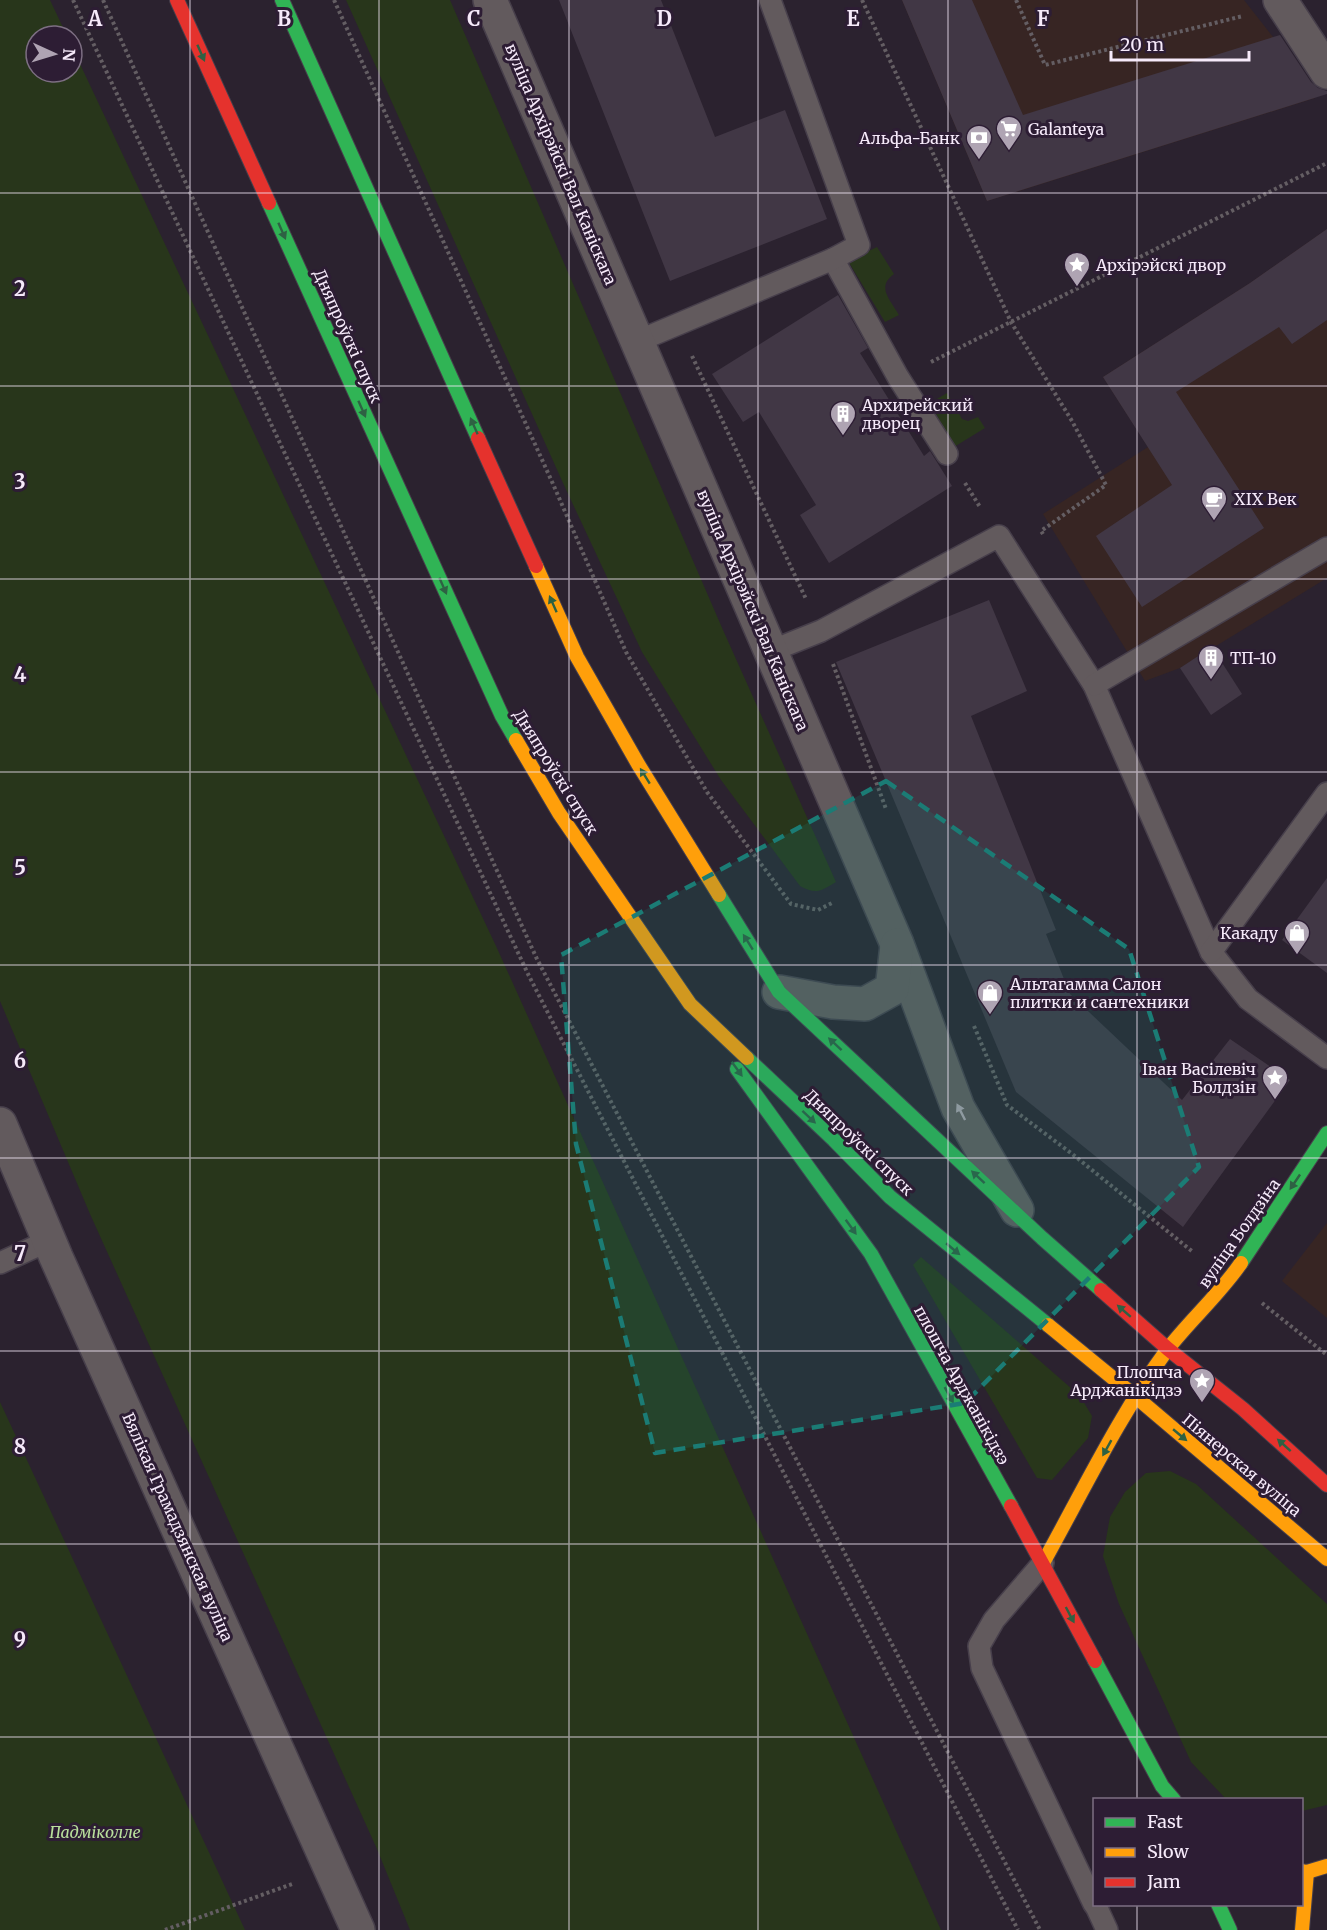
<svg xmlns="http://www.w3.org/2000/svg" width="1327" height="1930" viewBox="0 0 1327 1930" font-family="Merriweather,serif">
<style>
.commercial{fill:#372523}
.green{fill:#28361b}
.building{fill:#413745}
.lines{fill:none;stroke-linecap:round;stroke-linejoin:round}
.lane-casing{stroke:#473f4b;stroke-width:24}
.street-casing{stroke:#473f4b;stroke-width:36}
.fast-casing{stroke:#473f4b;stroke-width:16}
.slow-casing{stroke:#473f4b;stroke-width:16}
.jam-casing{stroke:#473f4b;stroke-width:16}
.path{stroke:#645e63;stroke-width:4;stroke-dasharray:3 3;stroke-linecap:butt}
.lane{stroke:#625a5d;stroke-width:21}
.street{stroke:#625a5d;stroke-width:33}
.fast{stroke:#30b455;stroke-width:14}
.slow{stroke:#ff9f0a;stroke-width:14}
.jam{stroke:#e5322d;stroke-width:14}
.oneway{fill:#2e6143}
.oneway2{fill:#aca2ac}
.marked{fill:#1b7c75;fill-opacity:0.2;stroke:#1b7c75;stroke-width:4.5;stroke-dasharray:12 8;stroke-linejoin:round}
.grid{fill:none;stroke:#f6eafa;stroke-width:1.5;stroke-opacity:0.55}
.labels{text-anchor:middle;dominant-baseline:central;stroke-width:6;stroke-linejoin:round;paint-order:stroke}
.poi-label{font-size:16px;fill:#f6eafa;stroke:#2d1d34;text-anchor:start}
.street-label{font-size:16px;fill:#f6eafa;stroke:#2d1d34}
.park-label{font-size:16px;font-style:italic;fill:#b9e09c;stroke:#2d1d34}
.grid-label{font-size:20px;text-anchor:middle;font-weight:bold;fill:#f6eafa;stroke:#2d1d34;stroke-width:6;stroke-linejoin:round;paint-order:stroke}
</style>
<rect width="100%" height="100%" fill="#2b222f"/>
<g class="commercial">
<polygon points="902,0 1244,0 1273,37 1315,98 987,201"/>
<polygon points="1327,229 1327,578 1180,668 1145,681 1043,514 1148,447 1103,377 1250,283"/>
<polygon points="1327,1223 1327,1318 1282,1281"/>
</g>
<g class="green">
<polygon points="0,0 50,0 67,36 36,36 36,72 72,72 72,47 496,946 941,1930 410,1930 377,1849 90,1214 0,1001"/>
<path d="M 346,0 L 450,0 L 723,630 L 836,882 C 821,891 816,895 800,886 L 721,780 L 642,652 L 563,483 Z"/>
<path d="M 877,247 L 894,274 C 876,287 890,299 899,315 L 885,322 L 848,261 Z"/>
<polygon points="947,393 962,419 968,421 978,417 985,428 954,447 930,403"/>
<polygon points="921,1257 1080,1396 1092,1416 1088,1438 1052,1480 1037,1478 913,1265"/>
<polygon points="0,1402 245,1930 0,1930"/>
<polygon points="1170,1471 1196,1484 1327,1604 1327,1805 1302,1811 1302,1800 1226,1799 1191,1762 1119,1604 1103,1556 1110,1517 1125,1492 1146,1473"/>
</g>
<g class="building">
<polygon points="559,0 661,0 715,137 785,110 827,219 670,281"/>
<polygon points="902,0 972,0 1023,115 1280,35 1311,82 1318,88 1327,91 1327,94 987,201"/>
<polygon points="1327,229 1327,320 1292,344 1279,327 1176,392 1264,528 1142,607 1096,536 1172,485 1103,377 1250,283"/>
<polygon points="838,295 868,348 860,353 924,456 930,451 952,486 829,563 800,515 816,505 759,412 743,422 712,374"/>
<polygon points="989,600 1027,691 971,716 1056,930 1046,934 1070,994 1182,1100 1230,1039 1290,1080 1183,1227 1016,1092 836,662"/>
<polygon points="1212,647 1242,694 1211,715 1180,668"/>
<polygon points="1327,878 1327,973 1282,940"/>
</g>
<g class="lines">
<defs>
<g id="lane">
<polyline points="833,259 898,377 947,454"/>
<polyline points="638,341 833,259 859,245 770,0"/>
<polyline points="771,651 821,631 999,536 1094,685 1211,952 1248,999 1327,1058"/>
<polyline points="1094,685 1327,548"/>
<polyline points="1211,952 1327,793"/>
<polyline points="0,1263 50,1240"/>
<polyline points="1043,1563 994,1620 979,1646 982,1668 1094,1904"/>
<polyline points="1095,1904 1107,1930"/>
</g>
<g id="street">
<polyline points="490,0 897,944 958,1108 1017,1210"/>
<polyline points="1280,0 1327,72"/>
<polyline points="779,992 833,1002 865,1004 892,989 897,945"/>
<polyline points="0,1124 56,1257 358,1930"/>
</g>
<g id="fast">
<polyline points="282,0 478,438"/>
<polyline points="269,203 502,716 516,740"/>
<polyline points="719,895 779,992 1042,1238 1101,1290"/>
<polyline points="747,1058 834,1140 890,1197 1048,1325"/>
<polyline points="737,1069 871,1254 1011,1506"/>
<polyline points="1241,1263 1327,1133"/>
<polyline points="1095,1661 1162,1786 1174,1800"/>
<polyline points="1218,1904 1230,1930"/>
</g>
<g id="slow">
<polyline points="536,566 577,657 638,764 719,895"/>
<polyline points="516,740 559,813 690,1004 747,1058"/>
<polyline points="1048,1325 1136,1397 1327,1559"/>
<path d="M 1043,1563 C 1082,1493 1120,1414 1167,1350 C 1190,1320 1219,1295 1241,1263"/>
<polyline points="1302,1871 1307,1872 1327,1866"/>
<polyline points="1302,1930 1307,1872"/>
</g>
<g id="jam">
<polyline points="177,0 269,203"/>
<polyline points="478,438 536,566"/>
<polyline points="1101,1290 1168,1349 1243,1409 1327,1485"/>
<polyline points="1011,1506 1095,1661"/>
</g>
</defs>
<use href="#lane" class="lane-casing"/>
<use href="#street" class="street-casing"/>
<use href="#fast" class="fast-casing"/>
<use href="#slow" class="slow-casing"/>
<use href="#jam" class="jam-casing"/>
<g class="path">
<polyline points="73,0 528,974 1018,1930"/>
<polyline points="103,0 536,957 1040,1930"/>
<polyline points="334,0 553,484 626,652 707,792 791,904 818,910 834,902"/>
<polyline points="862,0 1011,322 1072,421 1106,485 1041,531 1043,534"/>
<polyline points="1016,0 1045,65 1243,16"/>
<polyline points="692,356 806,599"/>
<polyline points="931,362 1327,163"/>
<polyline points="965,483 980,507"/>
<polyline points="833,664 886,809"/>
<polyline points="974,1026 1007,1105 1071,1153 1193,1252"/>
<polyline points="1262,1303 1327,1355"/>
<polyline points="165,1930 292,1884"/>
</g>
<use href="#lane" class="lane"/>
<use href="#street" class="street"/>
<use href="#fast" class="fast"/>
<use href="#slow" class="slow"/>
<use href="#jam" class="jam"/>
</g>
<defs><path id="oneway-solid" d="M-6-.8H1V-3.2L6.5 0L1 3.2V.8H-6Z" transform="scale(1.5)"/></defs>
<g class="oneway">
<use href="#oneway-solid" transform="translate(201 53) rotate(66)"/>
<use href="#oneway-solid" transform="translate(282 231) rotate(66)"/>
<use href="#oneway-solid" transform="translate(362 409) rotate(66)"/>
<use href="#oneway-solid" transform="translate(474 426) rotate(-114)"/>
<use href="#oneway-solid" transform="translate(443 586) rotate(66)"/>
<use href="#oneway-solid" transform="translate(553 604) rotate(-114)"/>
<use href="#oneway-solid" transform="translate(645 776) rotate(-122)"/>
<use href="#oneway-solid" transform="translate(748 942) rotate(-122)"/>
<use href="#oneway-solid" transform="translate(835 1044) rotate(-137)"/>
<use href="#oneway-solid" transform="translate(737 1069) rotate(54)"/>
<use href="#oneway-solid" transform="translate(809 1117) rotate(43)"/>
<use href="#oneway-solid" transform="translate(978 1177) rotate(-137)"/>
<use href="#oneway-solid" transform="translate(1295 1182) rotate(124)"/>
<use href="#oneway-solid" transform="translate(851 1227) rotate(54)"/>
<use href="#oneway-solid" transform="translate(953 1249) rotate(40)"/>
<use href="#oneway-solid" transform="translate(1124 1311) rotate(-139)"/>
<use href="#oneway-solid" transform="translate(949 1395) rotate(61)"/>
<use href="#oneway-solid" transform="translate(1180 1435) rotate(40)"/>
<use href="#oneway-solid" transform="translate(1284 1445) rotate(-138)"/>
<use href="#oneway-solid" transform="translate(1107 1448) rotate(119)"/>
<use href="#oneway-solid" transform="translate(1070 1615) rotate(62)"/>
</g>
<use class="oneway2" href="#oneway-solid" transform="translate(961 1112) rotate(-117)"/>
<path class="marked" d="M 886,781 L 1129,949 L 1199,1167 L 965,1403 L 655,1453 L 576,1144 L 561,955 Z"/>
<path class="grid" d="M 190,0 L 190,1930M 379,0 L 379,1930M 569,0 L 569,1930M 758,0 L 758,1930M 948,0 L 948,1930M 1137,0 L 1137,1800M 0,193 L 1327,193M 0,386 L 1327,386M 0,579 L 1327,579M 0,772 L 1327,772M 0,965 L 1327,965M 0,1158 L 1327,1158M 0,1351 L 1327,1351M 0,1544 L 1327,1544M 0,1737 L 1327,1737M 1137,1904 L 1137,1930"/>
<defs>
<symbol id="supermarket-pin" viewBox="-11 -11 22 30"><path d="M0 17L-7.5 6A9.5 9.5 0 1 1 7.5 6Z" fill="#afa4b3" stroke="#2d1d34"/><path d="M-6-5.5h2.5l.6 2H6L4.5 2H-2.5L-4.4-4H-6ZM-1.5 3.2a1.3 1.3 0 1 0 .1 0ZM3 3.2a1.3 1.3 0 1 0 .1 0Z" fill="#fff"/></symbol>
<symbol id="bank-pin" viewBox="-11 -11 22 30"><path d="M0 17L-7.5 6A9.5 9.5 0 1 1 7.5 6Z" fill="#afa4b3" stroke="#2d1d34"/><path d="M-6-4H6V4H-6ZM0-2.3a2.3 2.3 0 1 0 0 4.6a2.3 2.3 0 1 0 0-4.6Z" fill="#fff"/></symbol>
<symbol id="sight-pin" viewBox="-11 -11 22 30"><path d="M0 17L-7.5 6A9.5 9.5 0 1 1 7.5 6Z" fill="#afa4b3" stroke="#2d1d34"/><path d="M0-6L1.8-2.2L6-1.7L2.9 1.2L3.7 5.4L0 3.3L-3.7 5.4L-2.9 1.2L-6-1.7L-1.8-2.2Z" fill="#fff"/></symbol>
<symbol id="building-pin" viewBox="-11 -11 22 30"><path d="M0 17L-7.5 6A9.5 9.5 0 1 1 7.5 6Z" fill="#afa4b3" stroke="#2d1d34"/><path d="M-4-6H4V6H1V3H-1V6H-4ZM-2.5-4.3h1.7v1.8h-1.7ZM.8-4.3h1.7v1.8H.8ZM-2.5-1h1.7V.8h-1.7ZM.8-1h1.7V.8H.8Z" fill="#fff"/></symbol>
<symbol id="cafe-pin" viewBox="-11 -11 22 30"><path d="M0 17L-7.5 6A9.5 9.5 0 1 1 7.5 6Z" fill="#afa4b3" stroke="#2d1d34"/><path d="M-5.5-4.5H6V0H3Q3 3.5 0 3.5H-2.5Q-5.5 3.5-5.5 0ZM3-3.2v2h1.7v-2ZM-6 4.5H4V6H-6Z" fill="#fff"/></symbol>
<symbol id="shop-pin" viewBox="-11 -11 22 30"><path d="M0 17L-7.5 6A9.5 9.5 0 1 1 7.5 6Z" fill="#afa4b3" stroke="#2d1d34"/><path d="M-5-2.5h2.3a2.7 3.5 0 0 1 5.4 0H5L5.5 6h-11ZM-1.5-2.5h3a1.5 2.3 0 0 0-3 0Z" fill="#fff"/></symbol>
</defs>
<g fill-rule="evenodd">
<use href="#supermarket-pin" x="994" y="114" width="30" height="40"/>
<use href="#bank-pin" x="964" y="123" width="30" height="40"/>
<use href="#sight-pin" x="1062" y="250" width="30" height="40"/>
<use href="#building-pin" x="828" y="399" width="30" height="40"/>
<use href="#cafe-pin" x="1199" y="484" width="30" height="40"/>
<use href="#building-pin" x="1196" y="643" width="30" height="40"/>
<use href="#shop-pin" x="1282" y="918" width="30" height="40"/>
<use href="#shop-pin" x="975" y="978" width="30" height="40"/>
<use href="#sight-pin" x="1260" y="1063" width="30" height="40"/>
<use href="#sight-pin" x="1187" y="1366" width="30" height="40"/>
</g>
<g class="labels">
<g class="poi-label">
<text x="1028" y="129">Galanteya</text>
<text x="960" y="138" text-anchor="end">Альфа-Банк</text>
<text x="1096" y="265">Архірэйскі двор</text>
<text x="862" y="405">Архирейский<tspan x="862" dy="18">дворец</tspan></text>
<text x="1234" y="499">XIX Век</text>
<text x="1230" y="658">ТП-10</text>
<text x="1278" y="933" text-anchor="end">Какаду</text>
<text x="1010" y="984">Альтагамма Салон<tspan x="1010" dy="18">плитки и сантехники</tspan></text>
<text x="1256" y="1069" text-anchor="end">Іван Васілевіч<tspan x="1256" dy="18">Болдзін</tspan></text>
<text x="1182" y="1372" text-anchor="end">Плошча<tspan x="1182" dy="18">Арджанікідзэ</tspan></text>
</g>
<g class="street-label">
<text transform="translate(561 164) rotate(67)">вуліца Архірэйскі Вал Каніскага</text>
<text transform="translate(348 336) rotate(66)">Дняпроўскі спуск</text>
<text transform="translate(753 610) rotate(67)">вуліца Архірэйскі Вал Каніскага</text>
<text transform="translate(556 772) rotate(58)">Дняпроўскі спуск</text>
<text transform="translate(859 1142) rotate(44)">Дняпроўскі спуск</text>
<text transform="translate(1239 1233) rotate(-55)">вуліца Болдзіна</text>
<text transform="translate(962 1385) rotate(61)">плошча Арджанікідзэ</text>
<text transform="translate(1242 1465) rotate(40)">Піянерская вуліца</text>
<text transform="translate(178 1527) rotate(66)">Вялікая Грамадзянская вуліца</text>
</g>
<g class="park-label">
<text x="95" y="1832">Падміколле</text>
</g>
</g>
<g class="grid-label">
<text x="95" y="26">A</text>
<text x="284" y="26">B</text>
<text x="474" y="26">C</text>
<text x="664" y="26">D</text>
<text x="853" y="26">E</text>
<text x="1043" y="26">F</text>
<text x="20" y="296">2</text>
<text x="20" y="489">3</text>
<text x="20" y="682">4</text>
<text x="20" y="875">5</text>
<text x="20" y="1068">6</text>
<text x="20" y="1261">7</text>
<text x="20" y="1454">8</text>
<text x="20" y="1647">9</text>
</g>
<rect x="1093" y="1798" width="210" height="108" fill="#2d1d34" stroke="#7d6f83" stroke-width="1.5"/>
<rect x="1105" y="1818" width="30" height="9" fill="#30b455" stroke="#7d6f83" stroke-width="1.5"/>
<text x="1147" y="1828" font-size="18" fill="#f6eafa">Fast</text>
<rect x="1105" y="1848" width="30" height="9" fill="#ff9f0a" stroke="#7d6f83" stroke-width="1.5"/>
<text x="1147" y="1858" font-size="18" fill="#f6eafa">Slow</text>
<rect x="1105" y="1878" width="30" height="9" fill="#e5322d" stroke="#7d6f83" stroke-width="1.5"/>
<text x="1147" y="1888" font-size="18" fill="#f6eafa">Jam</text>
<g transform="translate(54 54) rotate(94)"><circle r="28" fill="#2d1d34" stroke="#7d6f83" stroke-width="1.5"/>
<path d="M0-4.5L10 22L0 15L-10 22Z" fill="#afa4b3"/>
<text y="-9" font-size="16" font-weight="bold" text-anchor="middle" fill="#f6eafa">N</text>
</g>
<path d="M1111 51v9h138v-9" fill="none" stroke="#f6eafa" stroke-width="3"/>
<text x="1120" y="51" font-size="18" fill="#f6eafa" stroke="#2d1d34" stroke-width="4.5" paint-order="stroke">20 m</text>
</svg>
